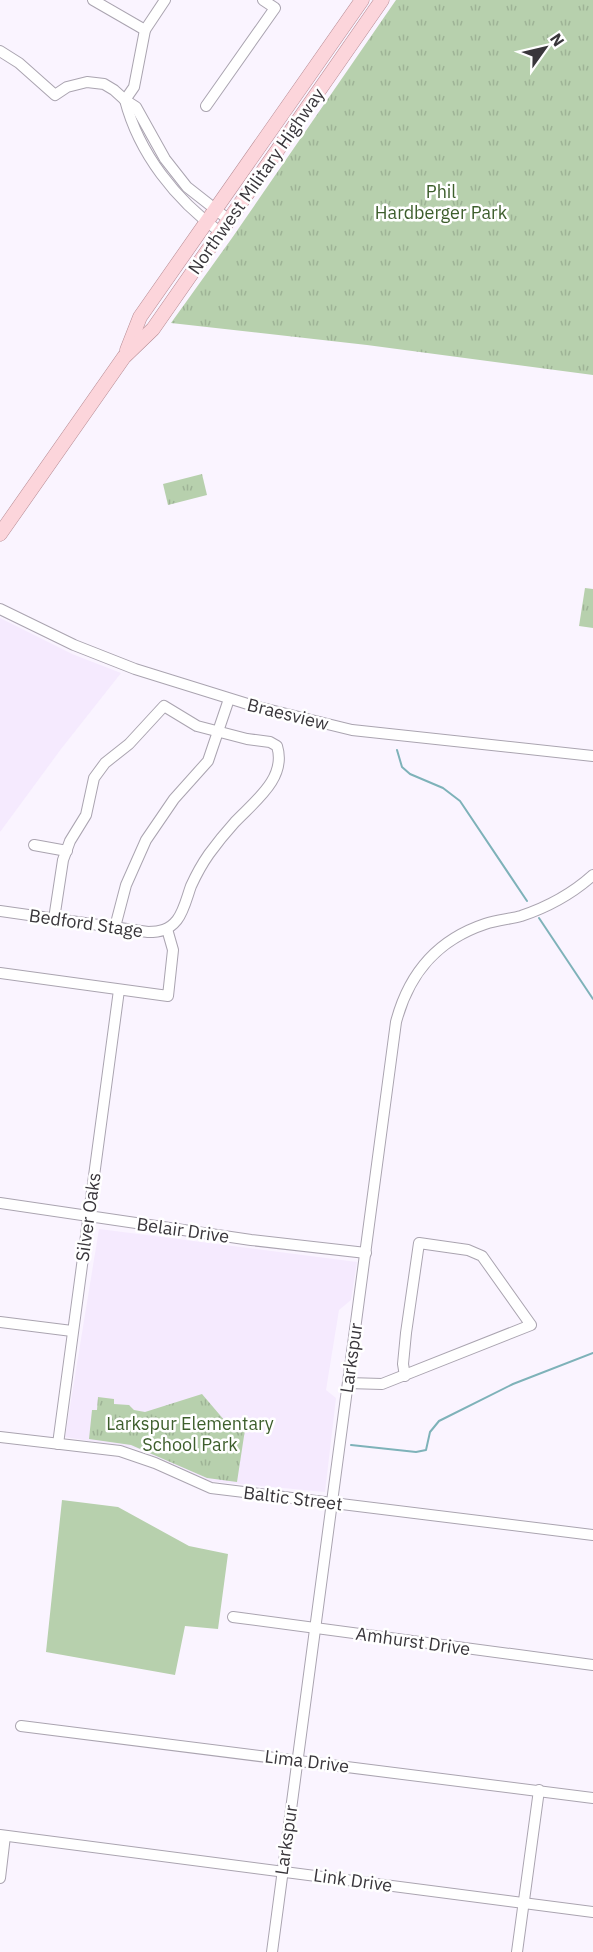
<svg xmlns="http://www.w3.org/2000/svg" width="593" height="1952" viewBox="0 0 593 1952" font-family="'IBM Plex Sans',sans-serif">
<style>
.built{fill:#f5eafe}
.green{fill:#b7d0ad}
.park{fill:url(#park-tufts)}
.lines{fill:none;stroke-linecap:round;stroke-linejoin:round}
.stream{stroke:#7eb2b9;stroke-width:2}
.minor-casing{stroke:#aaa4b0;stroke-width:12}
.major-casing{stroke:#b68b93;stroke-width:15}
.minor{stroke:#fff;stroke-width:10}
.major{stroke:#fcd5db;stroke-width:14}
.labels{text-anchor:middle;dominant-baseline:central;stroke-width:5;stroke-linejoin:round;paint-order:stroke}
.street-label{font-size:18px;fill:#39363b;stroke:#fff}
.park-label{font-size:18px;fill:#3d5e2c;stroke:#fff}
</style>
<defs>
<pattern id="park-tufts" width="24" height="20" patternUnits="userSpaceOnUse" patternTransform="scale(1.5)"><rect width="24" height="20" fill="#b7d0ad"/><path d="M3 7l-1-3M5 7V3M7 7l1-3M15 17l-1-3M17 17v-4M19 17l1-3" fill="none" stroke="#9eb396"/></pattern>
</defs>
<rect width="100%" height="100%" fill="#faf4ff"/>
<g class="built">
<polygon points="0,618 72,654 121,673 61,749 0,832"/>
<polygon points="99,1229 357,1262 351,1300 339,1310 326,1390 336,1398 325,1492 208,1481 139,1449 65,1437"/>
</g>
<polygon class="green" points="62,1500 118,1507 189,1546 228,1554 218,1629 185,1626 175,1675 46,1652"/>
<g class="park">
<polygon points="396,0 593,0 593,375 367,345 171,323 232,238"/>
<polygon points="202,474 207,495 168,505 163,484"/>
<polygon points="585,588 593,589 593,628 579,626"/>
<polygon points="202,1394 225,1421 246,1423 237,1482 207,1478 131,1445 89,1439 92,1410 97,1410 98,1397 114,1399 114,1404 129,1405 134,1410 145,1412"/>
</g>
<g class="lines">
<g class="stream">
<polyline points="397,750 402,767 410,774 443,788 460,801 527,901"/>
<polyline points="539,918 593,999"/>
<polyline points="351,1445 416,1452 426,1450 430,1432 439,1421 513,1384 593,1353"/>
</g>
<defs>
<g id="minor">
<polyline points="93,0 145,30"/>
<polyline points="0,51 19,63 55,95 67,87 87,82 104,84 114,90 125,100 136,107 165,159 187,187 229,220"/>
<path d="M 125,100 C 139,154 176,200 220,232"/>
<polyline points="125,100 134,87 145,30 165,0"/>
<polyline points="206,106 275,8 263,0"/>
<polyline points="0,609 74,645 135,669 254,706 352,730 593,756"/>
<polyline points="34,845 67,851"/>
<path d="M 0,911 L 148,932 C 160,932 169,930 177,920 C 184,911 187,897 191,886 C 196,875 202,864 209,854 C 217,843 226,832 235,822 C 255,801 287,778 277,746 L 270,742 L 247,739 L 197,726 L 164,706 L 129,744 L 105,763 L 94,778 L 86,815 L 70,841 L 63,860 L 54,919"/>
<polyline points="115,927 126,885 146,840 174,799 208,761 229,699"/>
<polyline points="0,973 168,996 173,950 167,929"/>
<polyline points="0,1203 251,1240 366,1253"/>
<polyline points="0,1322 72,1331"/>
<polyline points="348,1383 382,1384 531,1325 482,1256 468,1250 419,1243 406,1333 403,1364 405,1376"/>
<polyline points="0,1437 120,1451 155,1463 211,1488 593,1535"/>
<polyline points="58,1444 119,990"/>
<polyline points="233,1617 593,1665"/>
<polyline points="21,1726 593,1798"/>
<polyline points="0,1835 593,1912"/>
<polyline points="0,1878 5,1836"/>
<path d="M 272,1952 L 396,1022 C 409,973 437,940 485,924 C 497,920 510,919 521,916 C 548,907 573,893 593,875"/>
<polyline points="517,1952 539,1790"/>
</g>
<g id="major">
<polyline points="127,350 140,317 362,0"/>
<polyline points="0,534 124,357 153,329 382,0"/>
</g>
</defs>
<use href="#minor" class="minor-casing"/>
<use href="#major" class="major-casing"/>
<use href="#minor" class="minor"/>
<use href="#major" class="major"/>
</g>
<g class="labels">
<g class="street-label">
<text transform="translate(256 181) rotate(-55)">Northwest Military Highway</text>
<text transform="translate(288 714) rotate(14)">Braesview</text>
<text transform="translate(86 923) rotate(8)">Bedford Stage</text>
<text transform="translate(88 1217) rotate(-82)">Silver Oaks</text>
<text transform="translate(183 1230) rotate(8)">Belair Drive</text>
<text transform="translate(351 1358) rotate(-82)">Larkspur</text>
<text transform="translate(293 1498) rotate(7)">Baltic Street</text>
<text transform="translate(413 1641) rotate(8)">Amhurst Drive</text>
<text transform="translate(307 1761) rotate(7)">Lima Drive</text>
<text transform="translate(286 1840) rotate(-82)">Larkspur</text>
<text transform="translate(353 1880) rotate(8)">Link Drive</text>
</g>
<g class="park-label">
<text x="441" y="191">Phil<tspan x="441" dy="21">Hardberger Park</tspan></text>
<text x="190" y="1423">Larkspur Elementary<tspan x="190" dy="21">School Park</tspan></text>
</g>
</g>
<g transform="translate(545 48) rotate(56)" stroke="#ffffff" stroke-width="4.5" paint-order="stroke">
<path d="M0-4.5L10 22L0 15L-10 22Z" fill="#39363b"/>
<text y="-9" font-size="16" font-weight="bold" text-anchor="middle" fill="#39363b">N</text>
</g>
</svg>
